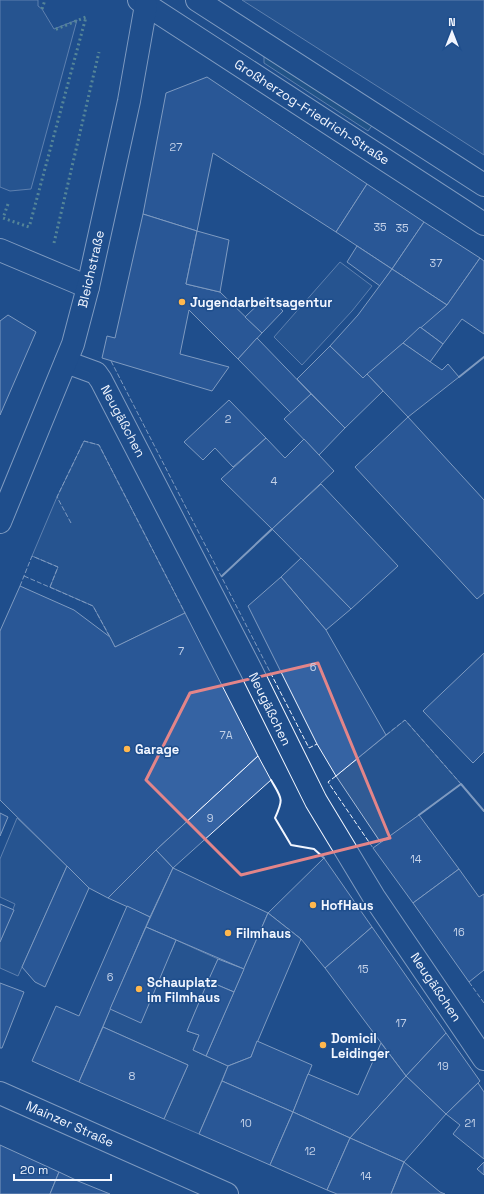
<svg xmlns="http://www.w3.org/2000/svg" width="484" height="1194" viewBox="0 0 484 1194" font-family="'Space Grotesk',sans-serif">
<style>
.green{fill:#245a82;stroke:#a8bbd7}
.parking{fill:#305b95;stroke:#a8bbd7}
.building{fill:#3563a3;stroke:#f2f6ff}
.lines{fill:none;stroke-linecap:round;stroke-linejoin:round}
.minor-casing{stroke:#f2f6ff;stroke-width:24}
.major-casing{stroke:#f2f6ff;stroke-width:24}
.minor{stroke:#1f4e8c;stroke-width:22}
.major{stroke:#1f4e8c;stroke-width:22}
.hedge{stroke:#97c8a6;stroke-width:3;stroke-dasharray:2 3;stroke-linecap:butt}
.fence{stroke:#f2f6ff;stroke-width:1;stroke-dasharray:5 2;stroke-linecap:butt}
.wall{stroke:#f2f6ff;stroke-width:2}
.marked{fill:none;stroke:#e38589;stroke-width:3;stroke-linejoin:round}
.poi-dot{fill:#ffb74d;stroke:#1f4e8c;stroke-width:1.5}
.labels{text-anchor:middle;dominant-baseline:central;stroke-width:3;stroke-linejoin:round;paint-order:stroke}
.number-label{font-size:11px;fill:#c3d1e8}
.street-label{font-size:13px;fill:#f2f6ff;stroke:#1f4e8c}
.poi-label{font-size:13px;font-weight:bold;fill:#f2f6ff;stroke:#1f4e8c;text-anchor:start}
</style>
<rect width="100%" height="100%" fill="#1f4e8c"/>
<polygon class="green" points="264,53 374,123 368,131 264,63"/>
<g class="parking">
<polygon points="0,0 38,0 38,6 42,9 54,29 77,20 31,189 10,191 0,187"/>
<polygon points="242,0 484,0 484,155 402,102"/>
<polygon points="340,262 372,286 352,311 302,365 274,337"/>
<polygon points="84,441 99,445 185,613 115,647 93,606 50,587 58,567 32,556 57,497"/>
<polygon points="405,720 461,784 381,843 336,776"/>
<polygon points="17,818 67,866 18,976 0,968 0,942 15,904 0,897 0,859"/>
<polygon points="176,940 218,959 187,1031 199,1035 193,1050 228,1066 199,1134 164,1119 188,1065 103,1027 110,1009 171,952"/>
</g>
<g class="building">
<polygon points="207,77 367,184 336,232 213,153 197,231 143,214 166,93"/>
<polygon points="367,184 424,222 392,269 336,232"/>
<polygon points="143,214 197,231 186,284 220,292 262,333 238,359 189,310 180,354 229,367 212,391 102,358 107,336 115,338"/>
<polygon points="424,222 480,258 447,305 392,269"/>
<polygon points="197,231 229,240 220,292 186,284"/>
<polygon points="357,246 392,269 380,286 347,262"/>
<polygon points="480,258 484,261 484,334 462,319 443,344 420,327 447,305"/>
<polygon points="392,269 447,305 363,378 330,346 358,315"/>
<polygon points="267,296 283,311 262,333 245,317"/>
<polygon points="8,315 36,332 0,415 0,321"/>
<polygon points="420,327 443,344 430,362 403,343"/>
<polygon points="257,338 311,394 291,413 238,359"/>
<polygon points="403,343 442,370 448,364 459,377 408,417 367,374"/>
<polygon points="330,346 363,378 367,374 383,391 345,428 297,379"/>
<polygon points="311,394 345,428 319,455 284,419"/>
<polygon points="229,400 266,438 233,467 215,448 203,460 184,442"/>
<polygon points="408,417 484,500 484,593 477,599 355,467"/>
<polygon points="266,438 285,458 304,439 334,471 272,529 221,479"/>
<polygon points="321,484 398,566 351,609 272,529"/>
<polygon points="301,558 351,609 326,630 281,577"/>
<polygon points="281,577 326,630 386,735 336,776 317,744 248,606"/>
<polygon points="20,586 74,610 110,637 115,647 185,613 258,756 156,850 108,898 89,888 0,800 0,631"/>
<polygon points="484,653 484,752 473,763 423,711"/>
<polygon points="258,756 271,780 173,868 156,850"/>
<polygon points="0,813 8,817 0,836"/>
<polygon points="419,815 459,869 413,903 373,848"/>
<polygon points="156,850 173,868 150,917 108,898"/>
<polygon points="324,858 372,927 325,968 301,939 268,913"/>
<polygon points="67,866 89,888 45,987 35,982 22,967"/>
<polygon points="173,868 268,913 244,969 146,927"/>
<polygon points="459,869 479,897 484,894 484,970 469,982 413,903"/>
<polygon points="0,904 14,910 0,942"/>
<polygon points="127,906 150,917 79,1082 32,1061 56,1006 79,1016"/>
<polygon points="268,913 301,939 251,1057 228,1066 206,1056"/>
<polygon points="146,927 176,940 141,1023 110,1009"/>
<polygon points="372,927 446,1033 406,1076 325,968"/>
<polygon points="218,959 244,969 234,992 208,981"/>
<polygon points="208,981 234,992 206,1056 193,1050 199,1035 187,1031"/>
<polygon points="0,983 24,992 2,1048 0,1048"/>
<polygon points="103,1027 188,1065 164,1119 79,1082"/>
<polygon points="446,1033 480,1081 446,1114 406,1076"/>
<polygon points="257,1041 312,1065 293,1112 222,1081 228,1066 251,1057"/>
<polygon points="381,1043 406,1076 350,1138 293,1112 308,1074 358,1095"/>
<polygon points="406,1076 446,1114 404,1162 350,1138"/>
<polygon points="222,1081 293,1112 270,1165 199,1134"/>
<polygon points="478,1083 484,1092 484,1159 453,1134 460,1125 446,1114"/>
<polygon points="293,1112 350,1138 327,1190 270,1165"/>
<polygon points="350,1138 404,1162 391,1194 337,1194 327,1190"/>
<polygon points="0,1145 59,1172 50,1194 0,1194"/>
<polygon points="404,1162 440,1192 445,1194 391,1194"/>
<polygon points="484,1162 484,1175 477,1169"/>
<polygon points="59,1172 78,1181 110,1194 50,1194"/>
</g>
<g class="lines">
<defs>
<g id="minor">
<polyline points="197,0 484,185"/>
<polyline points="0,250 88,287"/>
<polyline points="66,362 96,373 101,380 251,670 316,801 374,897 484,1059"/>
</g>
<g id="major">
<polyline points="139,0 484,224"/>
<polyline points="0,522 73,344 88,287 129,101 146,5"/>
<polyline points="0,1093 227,1194"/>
</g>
</defs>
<use href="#minor" class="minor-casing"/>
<use href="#major" class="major-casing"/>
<use href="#minor" class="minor"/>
<use href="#major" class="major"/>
<g class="hedge">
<polyline points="42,9 45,0"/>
<polyline points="8,204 3,218 29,227"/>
<polyline points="30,224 86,17 54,30"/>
<polyline points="54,243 99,52"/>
</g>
<g class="fence">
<polyline points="111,361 309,748 317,744"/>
<polyline points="71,523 57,497 84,441 99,445 185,613"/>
<polyline points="24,576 93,606 110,637"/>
<polyline points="20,586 32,556 58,567 50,587"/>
<polyline points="386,735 405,720 461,784"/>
<polyline points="336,776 328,782 373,848"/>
<polyline points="469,982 484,1003"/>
</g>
<g class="wall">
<polyline points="459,377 484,357"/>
<polyline points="222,576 272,529"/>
<path d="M 271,780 C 282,799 284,798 275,818 L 291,845 L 314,849 L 324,858"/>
<polyline points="419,815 461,784 484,811"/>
</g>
</g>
<path d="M0 0H484V1194H0ZM 318,663 L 390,838 L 241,875 L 146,780 L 190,693 Z" fill="#1f4e8c" fill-opacity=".55" fill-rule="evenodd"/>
<path class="marked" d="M 318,663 L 390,838 L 241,875 L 146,780 L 190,693 Z"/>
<g class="poi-dot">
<circle cx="182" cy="302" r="4"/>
<circle cx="127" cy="749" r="4"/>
<circle cx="313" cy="905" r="4"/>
<circle cx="228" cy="933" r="4"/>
<circle cx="139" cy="989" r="4"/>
<circle cx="323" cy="1045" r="4"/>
</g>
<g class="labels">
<g class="number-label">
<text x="176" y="147">27</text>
<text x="380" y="227">35</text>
<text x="402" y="228">35</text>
<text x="436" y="263">37</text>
<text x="228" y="419">2</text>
<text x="274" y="481">4</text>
<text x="181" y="651">7</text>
<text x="313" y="667">6</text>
<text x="226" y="735">7A</text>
<text x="210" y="818">9</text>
<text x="416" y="859">14</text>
<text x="459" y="932">16</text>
<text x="363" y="969">15</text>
<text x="110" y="977">6</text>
<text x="401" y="1023">17</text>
<text x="443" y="1066">19</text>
<text x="132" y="1076">8</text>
<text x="246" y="1123">10</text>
<text x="470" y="1123">21</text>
<text x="310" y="1151">12</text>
<text x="366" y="1176">14</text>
</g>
<g class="street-label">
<text transform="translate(312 112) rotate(33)">Großherzog-Friedrich-Straße</text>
<text transform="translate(91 269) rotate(-77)">Bleichstraße</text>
<text transform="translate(123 421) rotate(62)">Neugäßchen</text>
<text transform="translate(270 709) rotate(64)">Neugäßchen</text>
<text transform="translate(436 987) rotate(56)">Neugäßchen</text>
<text transform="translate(70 1124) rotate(24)">Mainzer Straße</text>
</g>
<g class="poi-label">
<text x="190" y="302">Jugendarbeitsagentur</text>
<text x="135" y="749">Garage</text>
<text x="321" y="905">HofHaus</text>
<text x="236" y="933">Filmhaus</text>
<text x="147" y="982">Schauplatz<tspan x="147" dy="15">im Filmhaus</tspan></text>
<text x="331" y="1038">Domicil<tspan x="331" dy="15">Leidinger</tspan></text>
</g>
</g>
<g transform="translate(452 32)" stroke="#1f4e8c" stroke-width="3" paint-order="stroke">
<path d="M0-3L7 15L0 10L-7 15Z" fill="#f2f6ff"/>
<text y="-6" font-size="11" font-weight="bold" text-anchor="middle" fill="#f2f6ff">N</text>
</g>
<path d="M14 1174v6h97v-6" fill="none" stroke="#f2f6ff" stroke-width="2"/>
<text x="20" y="1174" font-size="12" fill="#f2f6ff" stroke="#1f4e8c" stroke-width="3" paint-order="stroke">20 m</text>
</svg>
